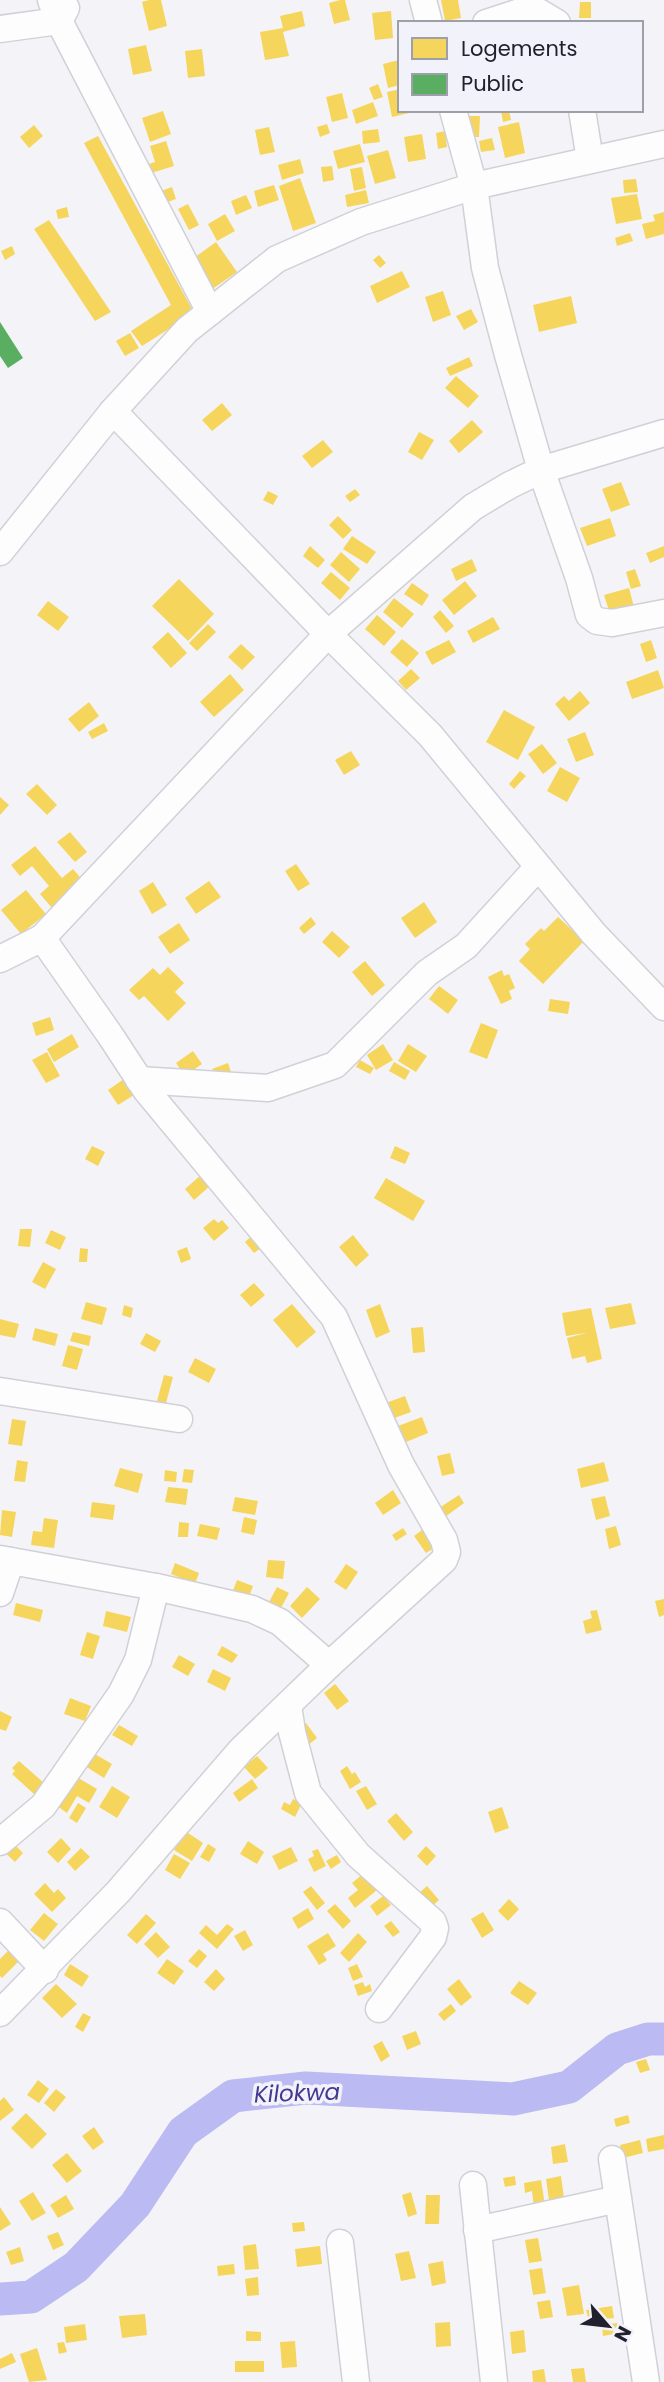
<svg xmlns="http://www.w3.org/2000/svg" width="664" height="2382" viewBox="0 0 664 2382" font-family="Poppins,sans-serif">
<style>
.homes{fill:#f6d55c}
.public{fill:#5aae61}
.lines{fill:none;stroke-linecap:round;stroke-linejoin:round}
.river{stroke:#bbbaf2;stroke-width:33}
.minor-casing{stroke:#d0d0d8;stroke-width:29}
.minor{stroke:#fdfdfe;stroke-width:26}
.labels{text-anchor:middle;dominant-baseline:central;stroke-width:7;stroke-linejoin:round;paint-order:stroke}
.water-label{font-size:23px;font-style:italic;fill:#443891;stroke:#f2f3fa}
</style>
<rect width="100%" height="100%" fill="#f4f4f8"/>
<g class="homes">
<polygon points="149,0 161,0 167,26 149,31 142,2"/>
<polygon points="340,0 345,0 350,20 334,24 329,3"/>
<polygon points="441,0 458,0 461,18 445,21"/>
<polygon points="580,2 591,2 591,18 579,18"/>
<polygon points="302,11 305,26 283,32 289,56 265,60 260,32 283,28 280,16"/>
<polygon points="391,11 393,38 375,40 372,13"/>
<polygon points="146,45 152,71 133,75 128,49"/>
<polygon points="202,49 205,76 188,78 185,51"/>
<polygon points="399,60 400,85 388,88 383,64"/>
<polygon points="378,84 383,97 374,100 369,88"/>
<polygon points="400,89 400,110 409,110 409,113 392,117 387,92"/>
<polygon points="342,93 348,118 332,122 326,97"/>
<polygon points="373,102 378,116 356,124 352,110"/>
<polygon points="509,110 511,120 503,122 501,111"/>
<polygon points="163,111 171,134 150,142 142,118"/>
<polygon points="465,116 480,116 479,137 465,137"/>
<polygon points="519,122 525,153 505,158 498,127"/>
<polygon points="327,124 330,133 320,137 317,127"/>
<polygon points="34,125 43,136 29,148 20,137"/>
<polygon points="269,127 275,152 260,155 255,130"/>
<polygon points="378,129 380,142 363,144 362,131"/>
<polygon points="445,131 447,147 438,149 436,133"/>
<polygon points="422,134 426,159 408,162 404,137"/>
<polygon points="98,136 194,313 142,346 131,331 171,305 84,143"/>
<polygon points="492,138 495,150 481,152 479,141"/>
<polygon points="166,141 174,166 145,175 143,166 155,162 150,146"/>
<polygon points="360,144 365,162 338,169 333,151"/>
<polygon points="388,150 396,178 375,184 367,156"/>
<polygon points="300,159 304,173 282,180 278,165"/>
<polygon points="332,166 334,180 323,182 321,167"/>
<polygon points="362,167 366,188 354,191 350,169"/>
<polygon points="300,178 316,223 293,231 279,186"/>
<polygon points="636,179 638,192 624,193 623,180"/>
<polygon points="274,185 279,200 258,207 254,191"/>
<polygon points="172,187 176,199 165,203 161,191"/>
<polygon points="366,190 369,203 347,207 345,195"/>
<polygon points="637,194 642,219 616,224 611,198"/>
<polygon points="246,195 252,208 236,215 231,201"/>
<polygon points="188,204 199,225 189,230 178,209"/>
<polygon points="67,207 69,217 58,219 56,210"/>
<polygon points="664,212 664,234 646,239 642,224 655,221 653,215"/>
<polygon points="225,214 235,231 217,241 208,224"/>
<polygon points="49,220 111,312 95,321 34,229"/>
<polygon points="630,233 633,241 617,246 615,238"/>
<polygon points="216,242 237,272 205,294 187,263"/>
<polygon points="12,246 15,254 5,260 1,251"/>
<polygon points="379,255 386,263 380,268 373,260"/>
<polygon points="402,271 410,287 377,303 370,286"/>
<polygon points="443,291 451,315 433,322 425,297"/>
<polygon points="571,296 577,323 539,332 533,305"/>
<polygon points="471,309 478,322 464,330 456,316"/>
<polygon points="130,333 139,348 125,356 116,341"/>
<polygon points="469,357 473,366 450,376 446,368"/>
<polygon points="456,376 479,396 468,408 445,388"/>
<polygon points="222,403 232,415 212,431 202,420"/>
<polygon points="472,420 483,432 459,453 449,441"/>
<polygon points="419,432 434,440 422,460 408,452"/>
<polygon points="323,440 333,452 312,468 302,456"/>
<polygon points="621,482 630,505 611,512 602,489"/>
<polygon points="355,489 360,495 350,502 345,496"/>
<polygon points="268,491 278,496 273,505 263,500"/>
<polygon points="338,516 352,530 343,539 329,525"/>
<polygon points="610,518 616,536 587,546 580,528"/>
<polygon points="352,536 376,552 367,564 343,549"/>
<polygon points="310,546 325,560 318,568 303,556"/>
<polygon points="664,546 664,557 650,563 646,553"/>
<polygon points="341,552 360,569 349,582 330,565"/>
<polygon points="472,559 477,571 456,581 451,569"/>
<polygon points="635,569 641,586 631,589 626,572"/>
<polygon points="331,572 350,588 340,600 321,583"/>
<polygon points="179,579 214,614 188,641 152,606"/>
<polygon points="465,581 477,596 454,615 442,600"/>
<polygon points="412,583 429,595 422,606 404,594"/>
<polygon points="629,588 634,607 610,614 604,595"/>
<polygon points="394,598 414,614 402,628 383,612"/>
<polygon points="48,601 69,617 58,631 37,615"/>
<polygon points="440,610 454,626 446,633 433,617"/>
<polygon points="377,615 396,632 384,646 365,629"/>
<polygon points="493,617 500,629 473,643 467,631"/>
<polygon points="208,624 216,632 197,651 189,643"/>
<polygon points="168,632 187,653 171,668 152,647"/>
<polygon points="402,639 419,653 407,667 390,652"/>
<polygon points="449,640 456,652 432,665 425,652"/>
<polygon points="651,640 657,658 646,662 640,644"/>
<polygon points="241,644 255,657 242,670 228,657"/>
<polygon points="411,669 420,678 406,690 398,681"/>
<polygon points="658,670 664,688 632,699 626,682"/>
<polygon points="230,674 244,690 214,717 200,702"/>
<polygon points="580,691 590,703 569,721 555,704 564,696 569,701"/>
<polygon points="89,702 99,716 79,732 68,719"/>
<polygon points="504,710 535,727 518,760 486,742"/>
<polygon points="104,723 108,731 92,739 88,732"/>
<polygon points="585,732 594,755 576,762 567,739"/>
<polygon points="542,744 557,763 543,774 528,754"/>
<polygon points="351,751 360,765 344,775 335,760"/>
<polygon points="560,767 580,778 567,802 547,791"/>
<polygon points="520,771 526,776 514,789 509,784"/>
<polygon points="37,784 57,805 47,815 26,794"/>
<polygon points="0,797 9,805 0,815"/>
<polygon points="70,832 87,852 75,862 57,842"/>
<polygon points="35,846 62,878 73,869 85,883 53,909 40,894 49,886 32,866 20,876 11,865"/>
<polygon points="296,864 310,884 298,891 285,871"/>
<polygon points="209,881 221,897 196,914 185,898"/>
<polygon points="153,882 167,905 152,914 139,891"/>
<polygon points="26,890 46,914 21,934 1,910"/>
<polygon points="424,902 437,922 415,938 401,918"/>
<polygon points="311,917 316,924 304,934 299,928"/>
<polygon points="558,917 584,941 543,984 519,961 530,949 525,944 541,928 544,931"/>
<polygon points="179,923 190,940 170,954 158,937"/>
<polygon points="332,931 350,947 339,958 322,942"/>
<polygon points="365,961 385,985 372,996 352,972"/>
<polygon points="168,967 184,983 175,992 186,1003 168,1021 144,996 139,1000 129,990 153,968 160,975"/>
<polygon points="502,970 504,976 509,974 515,988 509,991 512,999 501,1004 488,977"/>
<polygon points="439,986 458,1000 448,1014 429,999"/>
<polygon points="550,999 570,1002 568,1014 548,1011"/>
<polygon points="50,1017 54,1030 36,1036 32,1023"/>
<polygon points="481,1023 498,1030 487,1059 469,1052"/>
<polygon points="72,1034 79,1047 54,1062 47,1049"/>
<polygon points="383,1044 393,1060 376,1070 367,1055"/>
<polygon points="408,1044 427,1056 416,1072 398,1061"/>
<polygon points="193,1051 202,1064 185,1076 176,1063"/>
<polygon points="47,1052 60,1076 46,1083 32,1060"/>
<polygon points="360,1060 374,1068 370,1074 356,1067"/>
<polygon points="394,1062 410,1071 405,1080 389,1071"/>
<polygon points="228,1063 232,1075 217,1081 212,1069"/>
<polygon points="124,1079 134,1095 118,1105 108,1090"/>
<polygon points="92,1146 105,1152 98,1166 85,1159"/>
<polygon points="395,1146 410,1153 405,1164 390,1158"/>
<polygon points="201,1175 210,1186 194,1200 185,1189"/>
<polygon points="386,1178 425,1201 413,1221 374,1198"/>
<polygon points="214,1219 218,1223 222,1220 229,1228 214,1241 203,1228"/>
<polygon points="20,1229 32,1229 30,1247 18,1246"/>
<polygon points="51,1230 66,1237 60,1250 45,1243"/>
<polygon points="255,1233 265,1245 254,1253 245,1242"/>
<polygon points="353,1235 369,1255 356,1267 339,1247"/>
<polygon points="187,1247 191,1259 181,1263 177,1251"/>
<polygon points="80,1248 88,1249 87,1262 79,1262"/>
<polygon points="43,1262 56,1269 45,1289 32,1282"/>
<polygon points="254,1283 265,1295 251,1307 240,1295"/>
<polygon points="86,1302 107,1308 102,1325 81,1319"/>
<polygon points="631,1303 636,1324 610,1329 605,1308"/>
<polygon points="292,1304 316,1332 297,1348 273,1320"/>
<polygon points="380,1304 390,1332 376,1338 366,1310"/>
<polygon points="124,1305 133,1308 131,1318 122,1315"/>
<polygon points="591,1308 602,1359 587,1363 585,1356 572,1359 567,1338 586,1333 566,1336 562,1313"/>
<polygon points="0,1319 19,1324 15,1338 0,1335"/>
<polygon points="423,1327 425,1352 413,1353 411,1328"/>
<polygon points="35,1328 58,1334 55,1346 32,1340"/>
<polygon points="73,1332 91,1336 89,1346 70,1341"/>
<polygon points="146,1333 161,1341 155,1352 140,1344"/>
<polygon points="68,1345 83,1349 77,1370 62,1366"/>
<polygon points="195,1358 216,1369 209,1383 188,1372"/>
<polygon points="164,1375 173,1377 166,1403 157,1401"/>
<polygon points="405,1396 411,1412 389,1420 383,1404"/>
<polygon points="422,1417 428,1433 401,1444 395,1427"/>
<polygon points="12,1419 26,1421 22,1446 8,1444"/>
<polygon points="450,1453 455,1473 442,1476 437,1456"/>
<polygon points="17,1460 28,1462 25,1482 14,1481"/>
<polygon points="604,1462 609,1481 581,1488 577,1469"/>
<polygon points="120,1468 143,1474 138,1493 114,1486"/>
<polygon points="184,1469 194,1470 192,1483 182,1482"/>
<polygon points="165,1470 177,1472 176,1482 164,1481"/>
<polygon points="168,1487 188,1489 186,1505 165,1502"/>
<polygon points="393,1490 401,1503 383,1515 375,1503"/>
<polygon points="459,1495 464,1503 445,1517 439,1508"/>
<polygon points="605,1496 610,1516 596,1520 591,1499"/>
<polygon points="235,1497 258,1501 255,1515 232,1511"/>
<polygon points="92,1502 115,1505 113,1520 90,1517"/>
<polygon points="2,1510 16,1512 12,1537 0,1535"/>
<polygon points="244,1517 257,1520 254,1535 241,1532"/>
<polygon points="44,1518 58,1520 54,1548 31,1545 33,1531 42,1532"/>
<polygon points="179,1522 189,1523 188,1537 178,1537"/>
<polygon points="200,1524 220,1528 217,1540 197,1536"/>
<polygon points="616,1526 621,1545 609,1549 605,1529"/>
<polygon points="426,1527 439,1545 426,1553 414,1536"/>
<polygon points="403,1528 407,1534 396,1541 392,1535"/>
<polygon points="268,1560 285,1561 283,1579 266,1577"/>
<polygon points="175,1563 199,1573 195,1584 171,1574"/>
<polygon points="346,1564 358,1572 346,1590 334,1582"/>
<polygon points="237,1580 253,1586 248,1600 232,1593"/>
<polygon points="277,1587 289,1593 281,1608 269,1602"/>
<polygon points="307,1587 320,1599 302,1618 290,1606"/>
<polygon points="664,1599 664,1615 659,1617 655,1601"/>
<polygon points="16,1603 43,1610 40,1622 13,1615"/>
<polygon points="597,1610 602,1630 586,1634 583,1621 592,1618 590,1611"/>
<polygon points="106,1611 131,1617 127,1632 103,1626"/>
<polygon points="87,1632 100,1636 93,1659 80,1655"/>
<polygon points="222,1646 238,1655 232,1663 217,1655"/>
<polygon points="179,1655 195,1664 188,1676 172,1667"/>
<polygon points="213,1669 231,1678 225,1691 207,1682"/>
<polygon points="335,1684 349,1701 337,1710 324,1693"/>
<polygon points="70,1698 91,1706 85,1721 64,1714"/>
<polygon points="0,1711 12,1717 6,1731 0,1729"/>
<polygon points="306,1723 317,1738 307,1746 296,1730"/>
<polygon points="119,1725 138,1736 132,1746 112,1735"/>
<polygon points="93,1753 112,1764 104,1778 85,1766"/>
<polygon points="257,1756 268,1768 255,1779 244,1767"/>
<polygon points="19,1761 44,1783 34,1794 12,1774 15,1771 12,1768"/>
<polygon points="347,1766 352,1774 355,1772 361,1782 350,1789 340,1771"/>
<polygon points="75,1776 97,1789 89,1803 77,1796 67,1813 57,1806"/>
<polygon points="252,1779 258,1788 239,1802 233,1793"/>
<polygon points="112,1786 130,1797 117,1818 99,1807"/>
<polygon points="366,1786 377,1804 367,1810 356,1791"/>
<polygon points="293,1799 302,1803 295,1817 281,1809 284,1802 290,1805"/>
<polygon points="78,1803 86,1808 77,1823 69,1818"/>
<polygon points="502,1807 509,1828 495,1833 488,1812"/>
<polygon points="396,1813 413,1832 404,1841 387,1821"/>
<polygon points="185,1831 203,1843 192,1861 174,1850"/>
<polygon points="61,1838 71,1849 58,1863 47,1852"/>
<polygon points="9,1839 23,1853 15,1862 0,1848"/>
<polygon points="248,1841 264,1852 257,1864 240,1854"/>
<polygon points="208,1844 216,1849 209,1862 200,1857"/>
<polygon points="426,1846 436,1856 427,1866 417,1856"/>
<polygon points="291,1847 298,1861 279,1870 272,1856"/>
<polygon points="81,1848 90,1857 75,1871 67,1862"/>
<polygon points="318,1849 326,1866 314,1872 308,1859 314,1856 312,1851"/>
<polygon points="174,1854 190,1863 180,1879 165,1870"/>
<polygon points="337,1855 341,1862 331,1869 326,1861"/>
<polygon points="363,1874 377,1890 355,1908 348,1898 358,1890 352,1883"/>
<polygon points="45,1883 54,1893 58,1889 66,1898 52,1912 34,1894"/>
<polygon points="311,1886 325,1903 317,1910 303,1892"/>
<polygon points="427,1886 439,1900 429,1909 417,1895"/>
<polygon points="383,1896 391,1905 377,1916 370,1906"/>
<polygon points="509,1899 519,1909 508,1921 498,1911"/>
<polygon points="335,1904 351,1921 343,1929 327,1911"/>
<polygon points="308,1908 314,1919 298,1929 292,1918"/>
<polygon points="483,1912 494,1930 482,1938 471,1919"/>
<polygon points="44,1913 58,1924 44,1941 30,1930"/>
<polygon points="146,1914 156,1923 137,1944 127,1935"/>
<polygon points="391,1921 400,1932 393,1937 384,1926"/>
<polygon points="227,1924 234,1929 217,1949 199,1933 206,1925 217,1935"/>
<polygon points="245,1930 253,1945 243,1951 234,1936"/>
<polygon points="156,1932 170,1947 158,1958 144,1944"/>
<polygon points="328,1933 336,1946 323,1954 327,1960 319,1965 307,1946"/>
<polygon points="358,1933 367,1942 349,1962 340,1953"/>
<polygon points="199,1949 207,1956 197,1968 188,1961"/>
<polygon points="8,1951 19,1961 2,1978 0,1976 0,1959"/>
<polygon points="167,1959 184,1971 174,1985 157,1973"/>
<polygon points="70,1964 89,1976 82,1987 64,1975"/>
<polygon points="357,1964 363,1977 353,1981 348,1968"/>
<polygon points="216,1969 225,1979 214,1991 204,1982"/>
<polygon points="459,1979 472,1997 461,2006 447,1989"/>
<polygon points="519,1981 537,1993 528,2005 510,1993"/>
<polygon points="363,1982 365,1987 370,1984 372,1991 358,1996 354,1985"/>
<polygon points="56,1984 77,2004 62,2018 42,1998"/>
<polygon points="451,2004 456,2011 444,2021 438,2014"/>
<polygon points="83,2013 91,2017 83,2032 75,2027"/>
<polygon points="416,2031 421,2044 407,2050 402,2036"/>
<polygon points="382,2041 390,2056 381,2062 373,2046"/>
<polygon points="646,2059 650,2070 640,2073 636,2062"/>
<polygon points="38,2080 49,2089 39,2103 27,2095"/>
<polygon points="56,2089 66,2097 54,2112 44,2103"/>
<polygon points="4,2097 14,2110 0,2121 0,2101"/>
<polygon points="26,2113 47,2134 32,2149 11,2128"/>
<polygon points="628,2115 630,2123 616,2127 614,2119"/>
<polygon points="94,2127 104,2142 93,2150 82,2136"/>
<polygon points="664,2135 664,2149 648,2152 646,2139"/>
<polygon points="640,2140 643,2153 623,2158 620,2145"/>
<polygon points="565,2144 568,2162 553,2164 551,2147"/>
<polygon points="67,2153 82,2171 67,2183 52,2165"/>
<polygon points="515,2176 516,2185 505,2187 503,2178"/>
<polygon points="561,2176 564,2198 549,2200 546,2179"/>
<polygon points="541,2180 545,2205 534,2207 532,2191 525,2193 524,2183"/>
<polygon points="33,2192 46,2213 32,2221 19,2201"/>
<polygon points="411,2192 417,2214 408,2217 402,2195"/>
<polygon points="66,2195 74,2209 58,2218 50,2205"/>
<polygon points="426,2195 440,2195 439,2224 425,2224"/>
<polygon points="0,2207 11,2224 0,2231"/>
<polygon points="304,2222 305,2231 293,2232 292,2223"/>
<polygon points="58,2232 64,2245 53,2250 47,2236"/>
<polygon points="538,2238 542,2261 529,2263 525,2240"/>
<polygon points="256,2244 259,2269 245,2270 243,2246"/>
<polygon points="320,2246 322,2264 297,2267 295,2249"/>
<polygon points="20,2247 24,2261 11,2265 6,2252"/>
<polygon points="409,2251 416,2278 401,2281 395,2254"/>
<polygon points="443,2261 446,2283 432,2286 428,2264"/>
<polygon points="234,2264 235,2274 218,2276 217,2266"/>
<polygon points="542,2268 546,2293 533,2295 529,2270"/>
<polygon points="258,2277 259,2295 247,2296 245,2279"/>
<polygon points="579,2285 584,2314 567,2316 562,2288"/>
<polygon points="550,2300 553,2317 540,2319 537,2302"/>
<polygon points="612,2306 614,2318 597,2320 596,2317 588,2318 586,2310"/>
<polygon points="145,2314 147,2335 122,2338 119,2316"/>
<polygon points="450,2322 451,2346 436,2347 435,2323"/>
<polygon points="617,2323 619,2333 603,2336 602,2325"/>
<polygon points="85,2324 87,2340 66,2343 64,2327"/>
<polygon points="524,2330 526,2352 512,2354 510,2332"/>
<polygon points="246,2331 261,2332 261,2341 246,2341"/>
<polygon points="295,2341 297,2367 282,2368 280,2342"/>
<polygon points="64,2342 67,2352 59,2354 57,2343"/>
<polygon points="37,2348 47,2380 29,2382 20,2354"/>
<polygon points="12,2353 16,2362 0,2369 0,2359"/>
<rect x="235" y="2361" width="29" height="11"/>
<polygon points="584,2368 586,2382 573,2382 571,2369"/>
<polygon points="544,2369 546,2382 533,2382 532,2371"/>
</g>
<polygon class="public" points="0,322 23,358 8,368 0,356"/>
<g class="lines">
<polyline class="river" points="0,2299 31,2297 76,2267 135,2205 183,2132 233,2096 306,2088 513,2099 569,2087 617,2049 648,2039 664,2039"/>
<defs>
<g id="minor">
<polyline points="51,0 59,21 210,312"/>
<polyline points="423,0 429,23"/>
<polyline points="486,23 532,8 557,23"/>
<polyline points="0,29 59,21 66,8"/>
<polyline points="453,110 474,186 485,268 508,355 541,470 579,578 589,615 597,621 612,623 664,613"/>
<polyline points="582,110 590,160"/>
<polyline points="113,411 328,634 430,735 594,934 664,1007"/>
<polyline points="0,552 113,411 187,330 277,259 361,222 474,186 664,144"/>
<polyline points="0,959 42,938"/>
<polyline points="139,1080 268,1088 335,1065 427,973 466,946 538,867"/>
<polyline points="0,1391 179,1419"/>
<polyline points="0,1559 156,1587 252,1609 280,1622 329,1665 241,1750 118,1892 0,2013"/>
<polyline points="0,1593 11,1561"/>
<polyline points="329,1665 444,1560 447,1552 444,1540 401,1465 334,1317 146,1090 110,1035 42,938 328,634 473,507 510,485 541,470 664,433"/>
<polyline points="288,1705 292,1732 308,1793 358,1855 433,1922 435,1928 433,1937 379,2009"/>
<polyline points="0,1842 43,1806 121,1694 138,1660 156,1587"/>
<polyline points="0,1922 45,1970"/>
<polyline points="612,2159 646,2382"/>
<polyline points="473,2185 494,2382"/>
<polyline points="477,2230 618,2199"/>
<polyline points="340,2243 356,2382"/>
</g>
</defs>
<use href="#minor" class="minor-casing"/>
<use href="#minor" class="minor"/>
</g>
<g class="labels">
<g class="water-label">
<text transform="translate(297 2093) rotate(-2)">Kilokwa</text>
</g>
</g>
<rect x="398" y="21" width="245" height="91" fill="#f2f3fa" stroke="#9e9fa8" stroke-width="2"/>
<rect x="412" y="38" width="35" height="21" fill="#f6d55c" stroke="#9e9fa8" stroke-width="2"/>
<text x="461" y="56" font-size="21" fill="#21212d">Logements</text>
<rect x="412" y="74" width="35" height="21" fill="#5aae61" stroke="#9e9fa8" stroke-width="2"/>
<text x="461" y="91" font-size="21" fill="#21212d">Public</text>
<g transform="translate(608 2326) rotate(118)" stroke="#f2f3fa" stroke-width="5" paint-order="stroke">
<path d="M0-5L12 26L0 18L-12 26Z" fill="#21212d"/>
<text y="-10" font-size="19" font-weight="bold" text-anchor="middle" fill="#21212d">N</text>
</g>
</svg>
